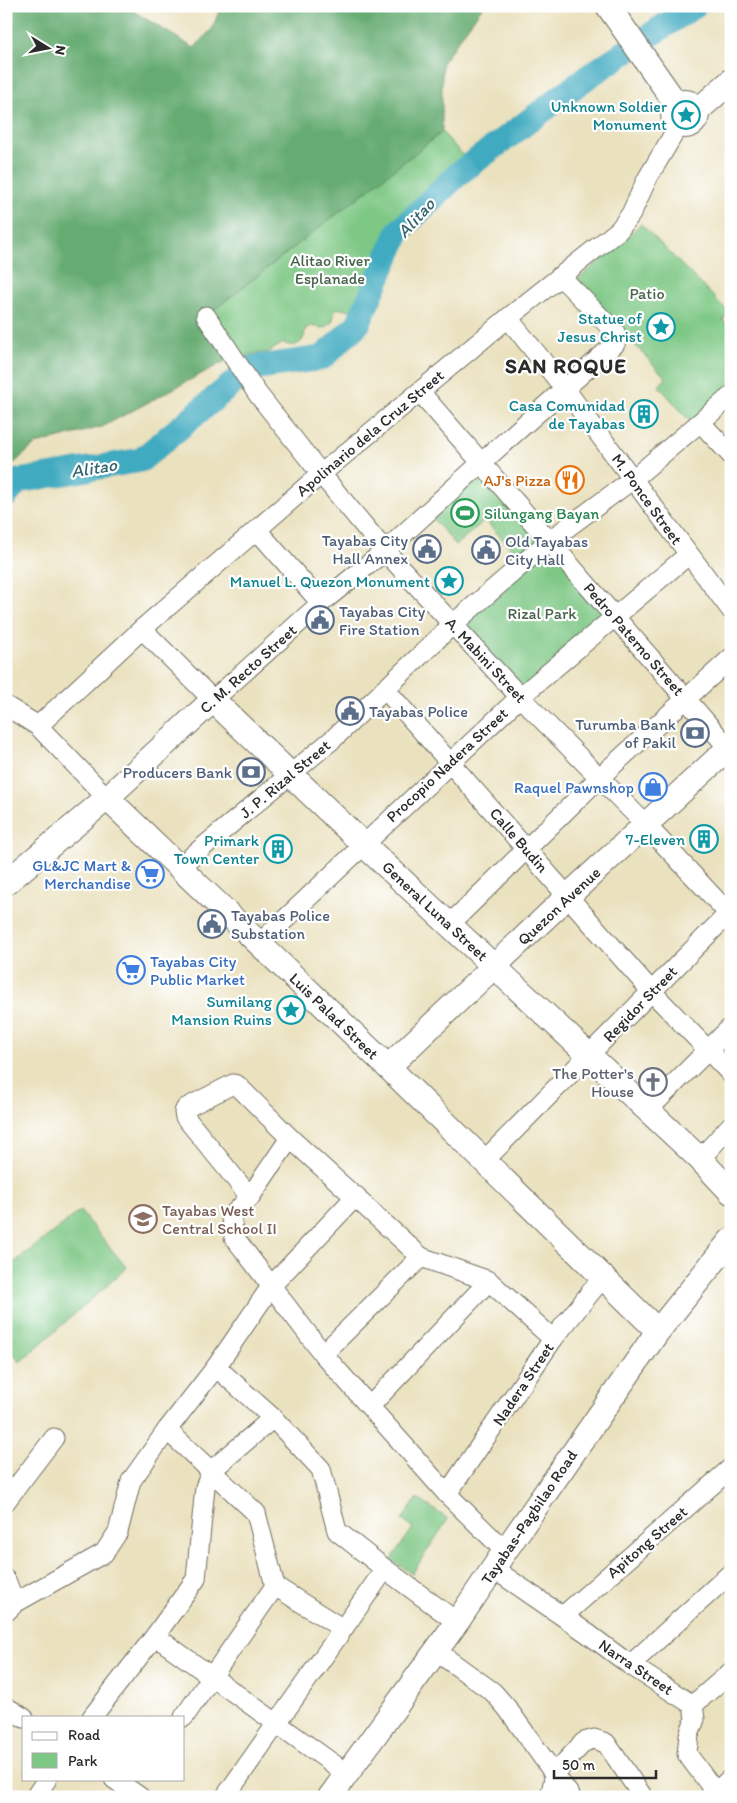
<svg xmlns="http://www.w3.org/2000/svg" width="737" height="1803" viewBox="0 0 737 1803" font-family="Itim,sans-serif">
<style>
.green{fill:#7ec885;stroke:#547a58}
.forest{fill:#66ac72;stroke:#486c4e}
.lines{fill:none;stroke-linecap:round;stroke-linejoin:round}
.river{stroke:#40aac0;stroke-width:25}
.minor-casing{stroke:#6e6b5e;stroke-width:21}
.major-casing{stroke:#6e6b5e;stroke-width:26}
.minor{stroke:#fff;stroke-width:19}
.major{stroke:#fff;stroke-width:24}
.labels{text-anchor:middle;dominant-baseline:central;stroke-width:4.5;stroke-linejoin:round;paint-order:stroke}
.culture-label{font-size:16px;fill:#0d838f;stroke:#fff;text-anchor:end}
.park-label{font-size:16px;fill:#48624a;stroke:#fff}
.street-label{font-size:16px;fill:#2b2b2b;stroke:#fff}
.food-label{font-size:16px;fill:#c56008;stroke:#fff;text-anchor:end}
.leisure-label{font-size:16px;fill:#27864d;stroke:#fff;text-anchor:start}
.service-label{font-size:16px;fill:#4e5e75;stroke:#fff;text-anchor:start}
.shop-label{font-size:16px;fill:#366cbe;stroke:#fff;text-anchor:end}
.worship-label{font-size:16px;fill:#5b616d;stroke:#fff;text-anchor:end}
.education-label{font-size:16px;fill:#785e54;stroke:#fff;text-anchor:start}
.water-label{font-size:18px;font-style:italic;fill:#34646e;stroke:#fff}
.district-label{font-size:21px;font-weight:bold;letter-spacing:1px;fill:#2b2b2b;stroke:#fff}
</style>
<rect width="100%" height="100%" fill="#fff"/>
<filter id="ink" filterUnits="userSpaceOnUse"><feTurbulence type="fractalNoise" baseFrequency=".02" numOctaves="2"/><feDisplacementMap in="SourceGraphic" scale="10" xChannelSelector="R" yChannelSelector="G"/><feConvolveMatrix kernelMatrix="1 2 1 2 8 2 1 2 1" color-interpolation-filters="sRGB"/></filter>
<filter id="wash" filterUnits="userSpaceOnUse"><feTurbulence type="fractalNoise" baseFrequency=".0096" numOctaves="4" result="noise"/><feDisplacementMap in="SourceGraphic" scale="20" xChannelSelector="R" yChannelSelector="G"/><feGaussianBlur stdDeviation="1.12" result="paint"/><feColorMatrix in="noise" values="0 0 0 0 0 0 0 0 0 0 0 0 0 0 0 0 0 1.4 0 .05"/><feComposite in="paint" operator="in"/></filter>
<g filter="url(#wash)">
<rect width="100%" height="100%" fill="#eae1be"/>
<g class="green">
<path d="M 442,132 L 471,164 L 458,174 L 399,231 L 379,277 L 361,294 C 360,308 351,313 338,308 L 334,312 C 334,326 325,331 312,326 L 305,329 C 305,343 296,349 283,343 L 269,352 L 233,357 L 206,316 Z"/>
<polygon points="641,224 730,313 723,320 731,328 731,387 693,425 659,386 666,378 575,282"/>
<polygon points="484,472 615,617 520,697 452,625 524,563 485,520 456,545 432,518"/>
<polygon points="80,1211 127,1268 20,1362 6,1346 6,1269"/>
<polygon points="417,1498 448,1519 412,1574 391,1560 413,1528 402,1520"/>
</g>
<polygon class="forest" points="6,6 87,6 94,12 106,6 125,6 194,48 212,29 221,6 483,6 442,63 442,132 206,316 233,357 102,427 36,444 6,470"/>
<g class="lines">
<polyline class="river" points="6,496 18,481 141,460 251,368 322,358 358,324 399,231 458,174 586,78 694,6"/>
</g>
</g>
<g filter="url(#ink)">
<g class="lines">
<defs>
<g id="minor">
<polyline points="206,316 257,393 321,474 385,551 520,697 646,825 731,916"/>
<polyline points="508,318 565,389 731,610"/>
<polyline points="420,392 731,751"/>
<polyline points="701,423 731,455"/>
<polyline points="257,530 321,603"/>
<polyline points="142,629 213,700 321,603 385,551 481,463 615,344 617,338 615,332 560,276"/>
<polyline points="385,689 652,992 731,1074"/>
<polyline points="6,706 38,726 107,798"/>
<polyline points="38,726 142,629 321,474 508,318 619,230 631,214 647,179 679,125"/>
<polyline points="179,867 333,739 452,625 549,541 633,479 731,396"/>
<polyline points="450,924 600,777 731,658"/>
<polyline points="259,944 520,697 688,555"/>
<polyline points="648,1110 731,1027"/>
<polyline points="290,1138 250,1197 231,1217 234,1237 323,1354 447,1494 505,1551"/>
<polyline points="700,1159 731,1125"/>
<polyline points="484,1161 731,911"/>
<polyline points="250,1197 185,1117 184,1112 186,1108 233,1084 237,1085 290,1138 421,1257"/>
<polyline points="323,1354 421,1257 489,1281 553,1339"/>
<polyline points="216,1367 273,1418 321,1469 337,1531 385,1569 457,1622"/>
<polyline points="370,1406 489,1281"/>
<polyline points="167,1430 256,1513 275,1586 343,1629"/>
<polyline points="447,1494 553,1339 603,1277"/>
<polyline points="6,1501 54,1438"/>
<polyline points="494,1569 587,1633 630,1665 693,1705 695,1719 689,1735 687,1754 719,1797"/>
<polyline points="6,1580 15,1603"/>
<polyline points="6,1612 15,1603 104,1553 118,1532 131,1481 167,1430 216,1367 272,1285 356,1196"/>
<polyline points="563,1616 731,1468"/>
<polyline points="155,1636 346,1773"/>
<polyline points="436,1651 493,1692 507,1708 571,1797"/>
<polyline points="630,1665 731,1573"/>
<polyline points="693,1705 731,1672"/>
<polyline points="6,1707 24,1718"/>
<polyline points="92,1717 155,1636 196,1579 205,1487 212,1470 273,1418"/>
<polyline points="184,1717 275,1586"/>
<polyline points="114,1779 140,1797"/>
<polyline points="716,1792 731,1778"/>
<polyline points="35,1797 47,1779"/>
<polyline points="225,1797 385,1569"/>
<polyline points="550,1797 555,1773 584,1742 594,1739 606,1743 643,1797"/>
</g>
<g id="major">
<polyline points="608,6 677,105"/>
<circle cx="685" cy="114" r="12"/>
<polyline points="697,111 731,81"/>
<polyline points="107,798 388,1067 658,1331"/>
<polyline points="6,883 107,798 213,700 363,844 700,1159 731,1192"/>
<polyline points="388,1067 568,896 731,746"/>
<polyline points="330,1797 457,1622 505,1551 658,1331 731,1240"/>
</g>
</defs>
<use href="#minor" class="minor-casing"/>
<use href="#major" class="major-casing"/>
<use href="#minor" class="minor"/>
<use href="#major" class="major"/>
</g>
</g>
<defs>
<symbol id="sight-ring" viewBox="-11 -11 22 22"><circle r="9.5" fill="#fff" stroke="#0f9aa8" stroke-width="1.5"/><path d="M0-6L1.8-2.2L6-1.7L2.9 1.2L3.7 5.4L0 3.3L-3.7 5.4L-2.9 1.2L-6-1.7L-1.8-2.2Z" fill="#0f9aa8"/></symbol>
<symbol id="building-ring" viewBox="-11 -11 22 22"><circle r="9.5" fill="#fff" stroke="#0f9aa8" stroke-width="1.5"/><path d="M-4-6H4V6H1V3H-1V6H-4ZM-2.5-4.3h1.7v1.8h-1.7ZM.8-4.3h1.7v1.8H.8ZM-2.5-1h1.7V.8h-1.7ZM.8-1h1.7V.8H.8Z" fill="#0f9aa8"/></symbol>
<symbol id="restaurant-ring" viewBox="-11 -11 22 22"><circle r="9.5" fill="#fff" stroke="#e8710a" stroke-width="1.5"/><path d="M-5-6h1v4h1v-4h1v4h1v-4h1v5L-1.5 .5V6h-2V.5L-5-1ZM5-6V6H3V1.5H1.5Q1.5-4 5-6Z" fill="#e8710a"/></symbol>
<symbol id="stadium-ring" viewBox="-11 -11 22 22"><circle r="9.5" fill="#fff" stroke="#2e9e5b" stroke-width="1.5"/><path d="M0-5a6.5 5 0 1 0 0 10a6.5 5 0 1 0 0-10ZM-3.5-1.8h7v3.6h-7Z" fill="#2e9e5b"/></symbol>
<symbol id="civic-ring" viewBox="-11 -11 22 22"><circle r="9.5" fill="#fff" stroke="#5c6f8a" stroke-width="1.5"/><path d="M-.6-6.5H3V-4.5H.6V-3L4-1V1h2V6H-6V1h2V-1L-.6-3ZM-1.2 2.5V6h2.4V2.5Z" fill="#5c6f8a"/></symbol>
<symbol id="bank-ring" viewBox="-11 -11 22 22"><circle r="9.5" fill="#fff" stroke="#5c6f8a" stroke-width="1.5"/><path d="M-6-4H6V4H-6ZM0-2.3a2.3 2.3 0 1 0 0 4.6a2.3 2.3 0 1 0 0-4.6Z" fill="#5c6f8a"/></symbol>
<symbol id="shop-ring" viewBox="-11 -11 22 22"><circle r="9.5" fill="#fff" stroke="#3f7fe0" stroke-width="1.5"/><path d="M-5-2.5h2.3a2.7 3.5 0 0 1 5.4 0H5L5.5 6h-11ZM-1.5-2.5h3a1.5 2.3 0 0 0-3 0Z" fill="#3f7fe0"/></symbol>
<symbol id="supermarket-ring" viewBox="-11 -11 22 22"><circle r="9.5" fill="#fff" stroke="#3f7fe0" stroke-width="1.5"/><path d="M-6-5.5h2.5l.6 2H6L4.5 2H-2.5L-4.4-4H-6ZM-1.5 3.2a1.3 1.3 0 1 0 .1 0ZM3 3.2a1.3 1.3 0 1 0 .1 0Z" fill="#3f7fe0"/></symbol>
<symbol id="church-ring" viewBox="-11 -11 22 22"><circle r="9.5" fill="#fff" stroke="#6b7280" stroke-width="1.5"/><path d="M-1.2-6h2.4v3.5h3.3v2.4h-3.3V6h-2.4V-.1h-3.3v-2.4h3.3Z" fill="#6b7280"/></symbol>
<symbol id="school-ring" viewBox="-11 -11 22 22"><circle r="9.5" fill="#fff" stroke="#8d6e63" stroke-width="1.5"/><path d="M0-5L7-2L0 1L-7-2ZM-4 1L0 2.5L4 1V4Q0 6-4 4Z" fill="#8d6e63"/></symbol>
</defs>
<g fill-rule="evenodd">
<use href="#sight-ring" x="670" y="99" width="32" height="32"/>
<use href="#sight-ring" x="645" y="311" width="32" height="32"/>
<use href="#building-ring" x="628" y="398" width="32" height="32"/>
<use href="#restaurant-ring" x="554" y="464" width="32" height="32"/>
<use href="#stadium-ring" x="449" y="497" width="32" height="32"/>
<use href="#civic-ring" x="411" y="533" width="32" height="32"/>
<use href="#civic-ring" x="470" y="534" width="32" height="32"/>
<use href="#sight-ring" x="433" y="565" width="32" height="32"/>
<use href="#civic-ring" x="304" y="604" width="32" height="32"/>
<use href="#civic-ring" x="334" y="695" width="32" height="32"/>
<use href="#bank-ring" x="679" y="717" width="32" height="32"/>
<use href="#bank-ring" x="235" y="756" width="32" height="32"/>
<use href="#shop-ring" x="637" y="771" width="32" height="32"/>
<use href="#building-ring" x="688" y="823" width="32" height="32"/>
<use href="#building-ring" x="262" y="833" width="32" height="32"/>
<use href="#supermarket-ring" x="134" y="858" width="32" height="32"/>
<use href="#civic-ring" x="196" y="908" width="32" height="32"/>
<use href="#supermarket-ring" x="115" y="954" width="32" height="32"/>
<use href="#sight-ring" x="275" y="994" width="32" height="32"/>
<use href="#church-ring" x="637" y="1066" width="32" height="32"/>
<use href="#school-ring" x="127" y="1203" width="32" height="32"/>
</g>
<g class="labels">
<g class="culture-label">
<text x="667" y="106">Unknown Soldier<tspan x="667" dy="18">Monument</tspan></text>
<text x="642" y="318">Statue of<tspan x="642" dy="18">Jesus Christ</tspan></text>
<text x="625" y="405">Casa Comunidad<tspan x="625" dy="18">de Tayabas</tspan></text>
<text x="430" y="581">Manuel L. Quezon Monument</text>
<text x="685" y="839">7-Eleven</text>
<text x="259" y="840">Primark<tspan x="259" dy="18">Town Center</tspan></text>
<text x="272" y="1001">Sumilang<tspan x="272" dy="18">Mansion Ruins</tspan></text>
</g>
<g class="park-label">
<text x="330" y="260">Alitao River<tspan x="330" dy="18">Esplanade</tspan></text>
<text x="647" y="293">Patio</text>
<text x="542" y="613">Rizal Park</text>
</g>
<g class="street-label">
<text transform="translate(370 433) rotate(-40)">Apolinario dela Cruz Street</text>
<text transform="translate(647 499) rotate(54)">M. Ponce Street</text>
<text transform="translate(634 639) rotate(49)">Pedro Paterno Street</text>
<text transform="translate(486 660) rotate(47)">A. Mabini Street</text>
<text transform="translate(248 669) rotate(-42)">C. M. Recto Street</text>
<text transform="translate(447 765) rotate(-43)">Procopio Nadera Street</text>
<text transform="translate(285 779) rotate(-40)">J. P. Rizal Street</text>
<text transform="translate(519 840) rotate(49)">Calle Budin</text>
<text transform="translate(559 906) rotate(-43)">Quezon Avenue</text>
<text transform="translate(435 911) rotate(43)">General Luna Street</text>
<text transform="translate(640 1004) rotate(-46)">Regidor Street</text>
<text transform="translate(334 1016) rotate(44)">Luis Palad Street</text>
<text transform="translate(523 1384) rotate(-56)">Nadera Street</text>
<text transform="translate(529 1517) rotate(-56)">Tayabas-Pagbilao Road</text>
<text transform="translate(647 1542) rotate(-41)">Apitong Street</text>
<text transform="translate(636 1667) rotate(34)">Narra Street</text>
</g>
<g class="food-label">
<text x="551" y="480">AJ's Pizza</text>
</g>
<g class="leisure-label">
<text x="484" y="513">Silungang Bayan</text>
</g>
<g class="service-label">
<text x="408" y="540" text-anchor="end">Tayabas City<tspan x="408" dy="18">Hall Annex</tspan></text>
<text x="505" y="541">Old Tayabas<tspan x="505" dy="18">City Hall</tspan></text>
<text x="339" y="611">Tayabas City<tspan x="339" dy="18">Fire Station</tspan></text>
<text x="369" y="711">Tayabas Police</text>
<text x="676" y="724" text-anchor="end">Turumba Bank<tspan x="676" dy="18">of Pakil</tspan></text>
<text x="232" y="772" text-anchor="end">Producers Bank</text>
<text x="231" y="915">Tayabas Police<tspan x="231" dy="18">Substation</tspan></text>
</g>
<g class="shop-label">
<text x="634" y="787">Raquel Pawnshop</text>
<text x="131" y="865">GL&amp;JC Mart &amp;<tspan x="131" dy="18">Merchandise</tspan></text>
<text x="150" y="961" text-anchor="start">Tayabas City<tspan x="150" dy="18">Public Market</tspan></text>
</g>
<g class="worship-label">
<text x="634" y="1073">The Potter's<tspan x="634" dy="18">House</tspan></text>
</g>
<g class="education-label">
<text x="162" y="1210">Tayabas West<tspan x="162" dy="18">Central School II</tspan></text>
</g>
<g class="water-label">
<text transform="translate(416 218) rotate(-48)">Alitao</text>
<text transform="translate(94 468) rotate(-9)">Alitao</text>
</g>
<g class="district-label">
<text x="566" y="365">SAN ROQUE</text>
</g>
</g>
<rect width="737" height="1803" fill="none" stroke="#fff" stroke-width="25"/>
<rect x="22" y="1716" width="162" height="65" fill="#ffffff" stroke="#aaaaaa"/>
<rect x="32" y="1732" width="25" height="8" fill="#ffffff" stroke="#aaaaaa"/>
<text x="68" y="1740" font-size="15" fill="#2b2b2b">Road</text>
<rect x="32" y="1753" width="25" height="15" fill="#7ec885" stroke="#aaaaaa"/>
<text x="68" y="1766" font-size="15" fill="#2b2b2b">Park</text>
<g transform="translate(48 48) rotate(100)" stroke="#ffffff" stroke-width="4" paint-order="stroke">
<path d="M0-4L9 19L0 12L-9 19Z" fill="#2b2b2b"/>
<text y="-8" font-size="14" font-weight="bold" text-anchor="middle" fill="#2b2b2b">N</text>
</g>
<path d="M554 1770v8h102v-8" fill="none" stroke="#2b2b2b" stroke-width="2.5"/>
<text x="562" y="1770" font-size="15" fill="#2b2b2b" stroke="#ffffff" stroke-width="4" paint-order="stroke">50 m</text>
</svg>
